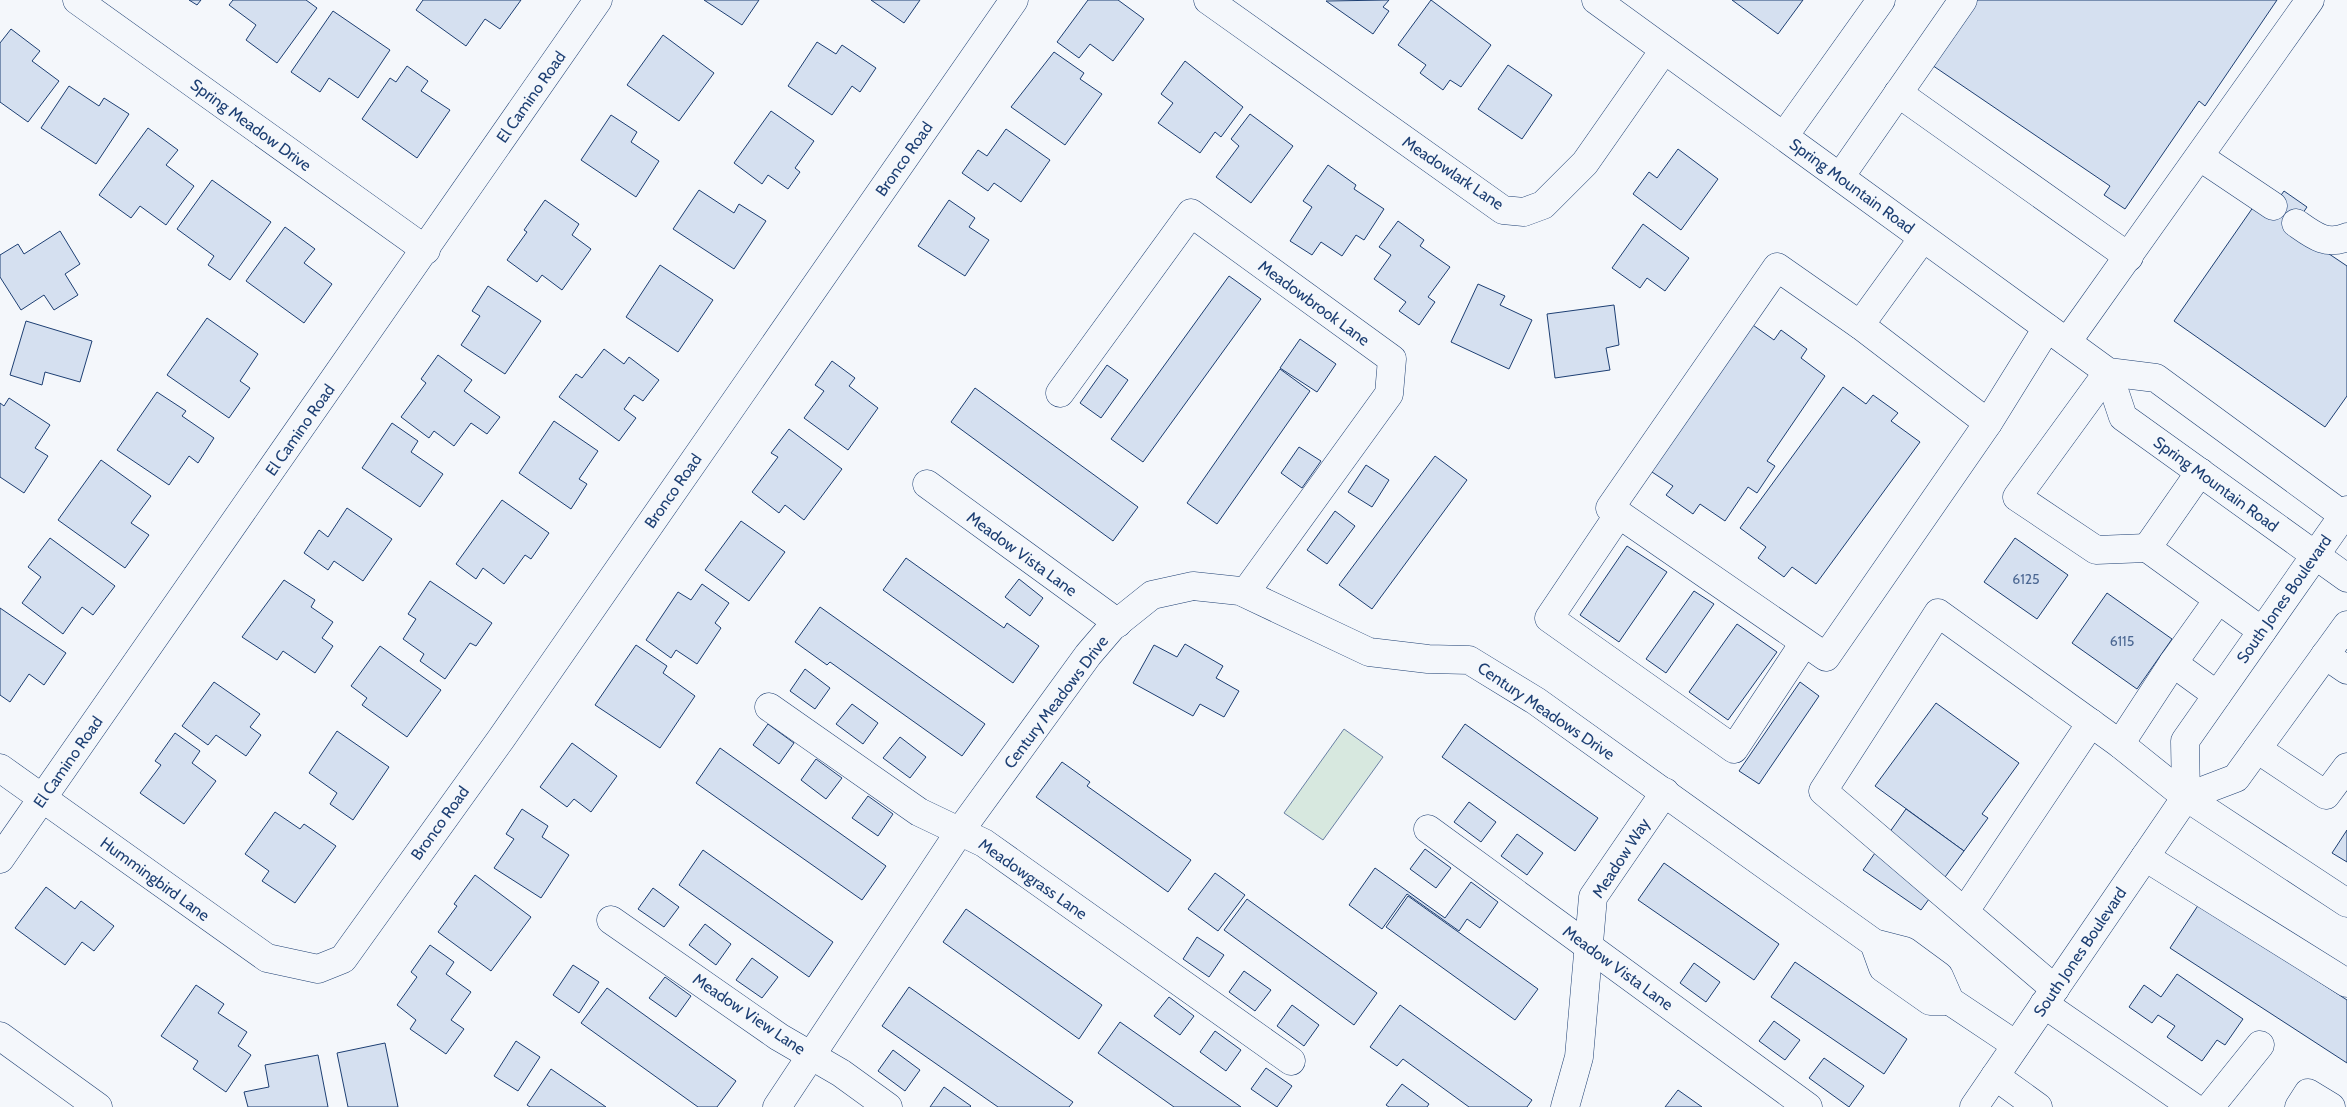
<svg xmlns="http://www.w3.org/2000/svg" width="2347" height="1107" viewBox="0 0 2347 1107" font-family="Cabin,sans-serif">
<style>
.green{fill:#d7e8df;stroke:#687fa3}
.building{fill:#d5e0f0;stroke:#1d3f73}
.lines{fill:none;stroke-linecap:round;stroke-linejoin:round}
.minor-casing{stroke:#1d3f73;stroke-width:29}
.major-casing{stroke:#1d3f73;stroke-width:29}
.minor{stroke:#f4f7fb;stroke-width:28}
.major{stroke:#f4f7fb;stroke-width:28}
.labels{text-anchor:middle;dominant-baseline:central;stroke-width:4;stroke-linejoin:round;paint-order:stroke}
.number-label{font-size:14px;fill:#4b6792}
.street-label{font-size:16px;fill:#1d3f73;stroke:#f4f7fb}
</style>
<rect width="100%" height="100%" fill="#f4f7fb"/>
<polygon class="green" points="1344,729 1383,757 1323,840 1284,813"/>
<g class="building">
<polygon points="189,0 201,0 197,5"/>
<polygon points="233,0 306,0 317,8 277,63 246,40 256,25 229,5"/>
<polygon points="423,0 521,0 500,29 485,19 466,46 416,10"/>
<polygon points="704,0 759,0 742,25"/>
<polygon points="871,0 920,0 904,23"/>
<polygon points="1088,0 1118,0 1144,19 1113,61 1090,44 1079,58 1057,42"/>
<polygon points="1389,0 1383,7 1389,11 1373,34 1326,1"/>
<polygon points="1431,0 1491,45 1461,87 1450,80 1443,90 1420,73 1426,65 1398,45"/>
<polygon points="1732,0 1803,0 1778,34"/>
<polygon points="1968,0 2277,0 2205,106 2199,101 2125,209 2104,195 2110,186 1926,61"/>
<polygon points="333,11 390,50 358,98 329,78 320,92 291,72"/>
<polygon points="11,29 40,51 32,61 59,81 28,122 0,102 0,43"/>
<polygon points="663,35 714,73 679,121 627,85"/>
<polygon points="817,42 836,54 842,45 876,68 860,92 852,86 832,115 788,86"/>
<polygon points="1054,52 1084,73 1080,79 1102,94 1065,145 1011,107"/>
<polygon points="1185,61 1243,107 1221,137 1215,132 1200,153 1158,123 1173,103 1161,94"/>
<polygon points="1508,65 1552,95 1522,139 1478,109"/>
<polygon points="407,66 428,81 421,91 450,110 417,158 362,119 390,78 396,82"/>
<polygon points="69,86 99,106 104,98 129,114 96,164 41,128"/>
<polygon points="771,111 814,141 795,168 800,172 788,189 768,175 762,184 734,163"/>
<polygon points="1250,114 1293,146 1251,203 1216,177 1239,146 1231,139"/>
<polygon points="611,115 637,132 631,142 659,161 636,197 581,160"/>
<polygon points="148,128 178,150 166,165 194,186 166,225 140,206 131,218 99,195"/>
<polygon points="1006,129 1050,160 1021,202 994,183 988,191 962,173 978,150 987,156"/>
<polygon points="1678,149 1718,179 1681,230 1633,194 1649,172 1657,178"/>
<polygon points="1328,165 1356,185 1354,189 1384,209 1364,240 1356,235 1342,256 1321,242 1312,255 1290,241 1312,207 1303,201"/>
<polygon points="212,180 271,222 230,280 208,265 214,256 177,229"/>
<polygon points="699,190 734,213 739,204 766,221 734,269 673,229"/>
<polygon points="2284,191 2307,207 2292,229 2347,266 2347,396 2325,427 2174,321 2256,203 2269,212"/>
<polygon points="545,200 579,224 572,235 591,249 562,290 542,275 537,282 507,260 527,232 524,230"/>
<polygon points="949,200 975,218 969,227 989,240 965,276 918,246"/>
<polygon points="1398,221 1424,240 1420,246 1450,267 1428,297 1435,302 1419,325 1399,311 1406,302 1374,279 1391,255 1379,247"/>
<polygon points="1643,224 1689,258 1665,291 1647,278 1640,288 1612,268"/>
<polygon points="285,227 315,249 304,263 332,284 304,323 246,281"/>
<polygon points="60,231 80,264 65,274 78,295 54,310 44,295 21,310 0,277 0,255 18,244 24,254"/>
<polygon points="660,265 713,300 678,352 626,317"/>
<polygon points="1229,276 1261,299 1143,462 1111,439"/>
<polygon points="1478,284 1505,296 1500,305 1532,320 1509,369 1451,342"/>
<polygon points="488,286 541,321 505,374 461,345 480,316 472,311"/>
<polygon points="1614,305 1619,345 1606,348 1610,370 1555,378 1547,314"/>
<polygon points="207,318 258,354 240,381 250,388 229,418 167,375"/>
<polygon points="26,321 92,341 80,382 45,372 42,385 10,375"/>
<polygon points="1750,323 1774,340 1781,330 1807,349 1801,358 1825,376 1767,461 1775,466 1757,493 1748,487 1725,521 1700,504 1693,514 1666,495 1673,486 1646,468"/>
<polygon points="1300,339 1336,364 1317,392 1280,368"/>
<polygon points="604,349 624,364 629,357 659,380 643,401 634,395 624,409 636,418 619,441 559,397 576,374 582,378"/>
<polygon points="438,355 472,380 464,391 500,417 487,434 471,423 454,446 434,431 429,438 401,417 426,383 421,379"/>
<polygon points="832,361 855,378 849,386 878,408 848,450 804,418 824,391 815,385"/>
<polygon points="1107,365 1128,380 1101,418 1080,403"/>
<polygon points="1280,369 1310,391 1217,524 1187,503"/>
<polygon points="1843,387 1866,404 1873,395 1898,413 1891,421 1920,442 1816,584 1792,567 1784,577 1758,558 1766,547 1740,528"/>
<polygon points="975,388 1138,507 1113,541 951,422"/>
<polygon points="157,392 186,411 182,416 214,438 198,463 189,456 169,485 117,450"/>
<polygon points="9,398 50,425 35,448 48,456 24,493 0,477 0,403 4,406"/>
<polygon points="554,421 598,451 579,479 587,484 571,509 519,473"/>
<polygon points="392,423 418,441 411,452 443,474 420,507 362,468"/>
<polygon points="789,429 842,469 804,520 785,505 779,513 752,492 778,457 771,453"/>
<polygon points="1299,447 1321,461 1302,488 1281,473"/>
<polygon points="1435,456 1467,480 1372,609 1339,585"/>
<polygon points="101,460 151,496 131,523 149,535 125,568 58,520"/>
<polygon points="1366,465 1389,480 1372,507 1348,492"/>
<polygon points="502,500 549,533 531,559 525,555 504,584 483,568 476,579 456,564"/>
<polygon points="347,508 392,539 363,581 334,561 328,570 304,553 319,530 328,537"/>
<polygon points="1335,511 1355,526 1327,564 1307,550"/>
<polygon points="741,521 785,552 749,601 705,570"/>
<polygon points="50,538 115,586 93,615 82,607 63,634 22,603 41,577 28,567"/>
<polygon points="2015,538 2068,575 2037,619 1984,582"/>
<polygon points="1627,546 1667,572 1619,642 1580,615"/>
<polygon points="906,558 1004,628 1007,623 1039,646 1013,683 883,590"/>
<polygon points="1019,579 1043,598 1030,616 1005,597"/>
<polygon points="284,580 315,600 311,607 333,622 322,638 333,646 315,673 283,651 277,660 242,637"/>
<polygon points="430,581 492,623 476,646 470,643 445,679 420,661 424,654 403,639 416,619 408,614"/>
<polygon points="702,584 729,603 715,623 721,628 697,664 676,650 671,658 646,640 678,592 691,600"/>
<polygon points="1694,591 1714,604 1666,673 1646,659"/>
<polygon points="2107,593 2172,639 2137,689 2072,643"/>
<polygon points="820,607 985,724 962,756 830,662 827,665 795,642"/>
<polygon points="0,608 66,653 44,685 29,674 10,702 0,695"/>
<polygon points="1737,624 1777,652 1728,720 1689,692"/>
<polygon points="1185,644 1223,666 1216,678 1239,691 1224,717 1200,704 1193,716 1133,683 1154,645 1177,657"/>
<polygon points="636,645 667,666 663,673 695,696 660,748 595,705"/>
<polygon points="380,646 441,690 407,737 362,705 367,698 351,686"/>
<polygon points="805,669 830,688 815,709 790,691"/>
<polygon points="214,682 260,714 250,727 261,735 246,756 216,735 208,745 182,726"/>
<polygon points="1800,682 1819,696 1759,784 1739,771"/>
<polygon points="1936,703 2019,763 1982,814 1988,818 1964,851 1875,786"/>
<polygon points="852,704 878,723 863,744 836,724"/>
<polygon points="768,724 794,743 779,764 753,745"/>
<polygon points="1465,724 1598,818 1575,851 1442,757"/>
<polygon points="337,731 389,767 353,820 330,804 337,793 309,773"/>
<polygon points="175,733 200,751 192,763 216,781 184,824 140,793 161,765 155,761"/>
<polygon points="900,737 926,757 910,778 883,758"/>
<polygon points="572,743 617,776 591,812 574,799 567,807 540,787"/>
<polygon points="720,748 886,866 862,900 696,783"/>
<polygon points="816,759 842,778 826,799 801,780"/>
<polygon points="1062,762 1090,782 1087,786 1191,860 1168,892 1036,797"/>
<polygon points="868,796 893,814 878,836 852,818"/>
<polygon points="1469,802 1496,822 1481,842 1454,822"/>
<polygon points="522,809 548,826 542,837 569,855 541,898 494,868 514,839 506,834"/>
<polygon points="1906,809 1964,851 1921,910 1863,870"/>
<polygon points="275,812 300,829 304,824 336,846 295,903 262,881 269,871 245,854"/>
<polygon points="2347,830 2347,862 2332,853"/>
<polygon points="1517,834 1543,853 1527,875 1501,856"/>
<polygon points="1425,849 1451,868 1436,888 1410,869"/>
<polygon points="703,850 833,942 809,977 679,885"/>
<polygon points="1664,863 1779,944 1754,980 1638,900"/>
<polygon points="1375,868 1445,918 1471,882 1498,902 1480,928 1467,919 1459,931 1407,894 1382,929 1349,905"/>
<polygon points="1215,873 1245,895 1218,931 1188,909"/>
<polygon points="475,875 531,917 491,971 438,932 457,906 454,904"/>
<polygon points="46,887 75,909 81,901 114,926 94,951 82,942 65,965 15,928"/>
<polygon points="653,888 679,907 664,927 638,909"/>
<polygon points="1408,896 1538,989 1515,1020 1386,927"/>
<polygon points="1247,899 1377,993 1354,1025 1224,930"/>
<polygon points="2199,904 2347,1000 2347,1063 2170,948"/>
<polygon points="966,909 1102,1005 1079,1039 943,942"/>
<polygon points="705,924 731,944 716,965 689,945"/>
<polygon points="1197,937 1224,955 1209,977 1183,959"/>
<polygon points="430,945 454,962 446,974 471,992 451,1020 464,1029 446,1054 410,1029 416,1020 397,1005 417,977 411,972"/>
<polygon points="752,958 778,977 762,998 736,980"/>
<polygon points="1795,962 1907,1039 1884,1074 1771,997"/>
<polygon points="1694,963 1720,982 1706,1002 1680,983"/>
<polygon points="573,965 599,982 579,1013 553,995"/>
<polygon points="1244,971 1271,990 1255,1011 1229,992"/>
<polygon points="2177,974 2243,1019 2225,1045 2217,1040 2202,1061 2167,1037 2175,1026 2158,1015 2152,1023 2129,1007 2144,985 2161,997"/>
<polygon points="665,977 691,996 676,1017 649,998"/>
<polygon points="196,985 224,1004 218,1013 247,1032 238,1046 251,1055 226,1092 193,1069 198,1061 161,1036"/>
<polygon points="909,987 1073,1102 1069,1107 998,1107 882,1026"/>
<polygon points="607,988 736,1081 717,1107 698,1107 581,1023"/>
<polygon points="1169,997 1194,1016 1180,1035 1154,1016"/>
<polygon points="1292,1005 1319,1025 1304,1046 1277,1026"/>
<polygon points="1400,1005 1532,1100 1527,1107 1469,1107 1403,1059 1397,1066 1370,1047"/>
<polygon points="1774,1021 1800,1040 1785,1060 1759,1041"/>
<polygon points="1120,1022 1241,1107 1174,1107 1098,1053"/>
<polygon points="1215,1031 1241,1050 1226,1071 1200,1052"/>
<polygon points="516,1041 540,1057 518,1091 494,1076"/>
<polygon points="385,1043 398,1107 348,1107 337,1053"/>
<polygon points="893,1050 920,1070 905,1091 878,1071"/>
<polygon points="318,1055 328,1107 248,1107 244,1092 269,1087 265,1065"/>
<polygon points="1824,1058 1864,1086 1849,1107 1809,1078"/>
<polygon points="1266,1068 1292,1086 1277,1107 1251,1089"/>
<polygon points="551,1069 606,1107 530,1107 527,1105"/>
<polygon points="1402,1084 1429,1104 1427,1107 1389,1107 1386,1105"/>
<polygon points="944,1087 971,1106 970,1107 930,1107"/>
<polygon points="1678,1090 1702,1107 1665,1107"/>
</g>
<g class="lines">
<defs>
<g id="minor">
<polyline points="77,0 426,250"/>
<polyline points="1208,0 1503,210 1524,212 1543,205 1585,163 1664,50"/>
<polyline points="1898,93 2129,257"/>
<polyline points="1784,136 1881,0"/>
<polyline points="2200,157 2273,206"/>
<polyline points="1840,177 1963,0"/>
<path d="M 2296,223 C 2313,235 2326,246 2347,237"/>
<polyline points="1923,238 1860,325 1988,423 2047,328"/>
<polyline points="1860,325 1777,267 1610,508 1826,657 1988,423"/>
<polyline points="2067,342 2310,0"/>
<polyline points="2108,372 2017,497 2096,550 2147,548"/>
<polyline points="1060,393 1191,213 1392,359 1389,394 1245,593"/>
<polyline points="2200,472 2147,548 2262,631"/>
<polyline points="927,484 1118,623"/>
<polyline points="1619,514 1549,618 1734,749 1804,643"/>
<polyline points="2325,655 2347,670"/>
<polyline points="2217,695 2173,663 2218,600"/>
<polyline points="769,707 919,812 984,843 1291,1061"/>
<polyline points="2120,744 2173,663"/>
<polyline points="2257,749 2326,795 2347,767"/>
<polyline points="0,768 267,958 318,969 343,959 501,739 1014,0"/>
<polyline points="1428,829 1808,1107"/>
<polyline points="2145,857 2347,983"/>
<polyline points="0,859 598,0"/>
<polyline points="1965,911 2091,723"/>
<polyline points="611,920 779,1037 841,1073 888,1107"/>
<polyline points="1874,943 1883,968 1930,1001 1950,1001"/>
<polyline points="2055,989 1823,791 1938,613 2120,744 2186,797 2347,903"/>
<polyline points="2044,1004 2193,1107"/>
<polyline points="0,1036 98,1107"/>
<polyline points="1995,1076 2038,1107"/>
<polyline points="777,1107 960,831 1088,655 1112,627 1152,595 1193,586 1240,591 1369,652 1428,659 1469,660 1536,701 1874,943 1905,951 1939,976 1950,1001 2016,1045"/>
<polyline points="1565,1107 1579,1057 1593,897 1665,792"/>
<polyline points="2210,1107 2260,1045"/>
<polyline points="2299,1107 2308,1093 2331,1107"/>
</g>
<g id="major">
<polyline points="1596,0 2108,372 2156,378 2347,518"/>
<polyline points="2108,372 2123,417 2347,578"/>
<polyline points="2186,797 2185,741 2347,510"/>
<polyline points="1974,1107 2186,797 2236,778 2347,625"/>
</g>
</defs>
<use href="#minor" class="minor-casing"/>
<use href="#major" class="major-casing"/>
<use href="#minor" class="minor"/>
<use href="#major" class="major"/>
</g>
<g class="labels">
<g class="number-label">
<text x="2026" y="579">6125</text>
<text x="2122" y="641">6115</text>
</g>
<g class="street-label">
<text transform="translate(531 97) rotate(-55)">El Camino Road</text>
<text transform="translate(251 125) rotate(36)">Spring Meadow Drive</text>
<text transform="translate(904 159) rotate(-55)">Bronco Road</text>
<text transform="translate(1453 173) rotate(34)">Meadowlark Lane</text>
<text transform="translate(1852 186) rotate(36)">Spring Mountain Road</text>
<text transform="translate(1314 303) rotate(36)">Meadowbrook Lane</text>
<text transform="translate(300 430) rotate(-55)">El Camino Road</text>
<text transform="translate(2216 484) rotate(36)">Spring Mountain Road</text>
<text transform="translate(673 491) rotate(-55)">Bronco Road</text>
<text transform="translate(1022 554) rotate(36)">Meadow Vista Lane</text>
<text transform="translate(2284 599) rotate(-55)">South Jones Boulevard</text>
<text transform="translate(1056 702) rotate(-53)">Century Meadows Drive</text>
<text transform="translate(1546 711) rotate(34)">Century Meadows Drive</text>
<text transform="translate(68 762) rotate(-55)">El Camino Road</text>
<text transform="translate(440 823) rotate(-54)">Bronco Road</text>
<text transform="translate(1621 858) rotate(-57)">Meadow Way</text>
<text transform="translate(155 879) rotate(36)">Hummingbird Lane</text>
<text transform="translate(1033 879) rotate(35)">Meadowgrass Lane</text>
<text transform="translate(2080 952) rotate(-56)">South Jones Boulevard</text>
<text transform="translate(1618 968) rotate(36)">Meadow Vista Lane</text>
<text transform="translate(749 1014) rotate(34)">Meadow View Lane</text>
</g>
</g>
</svg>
